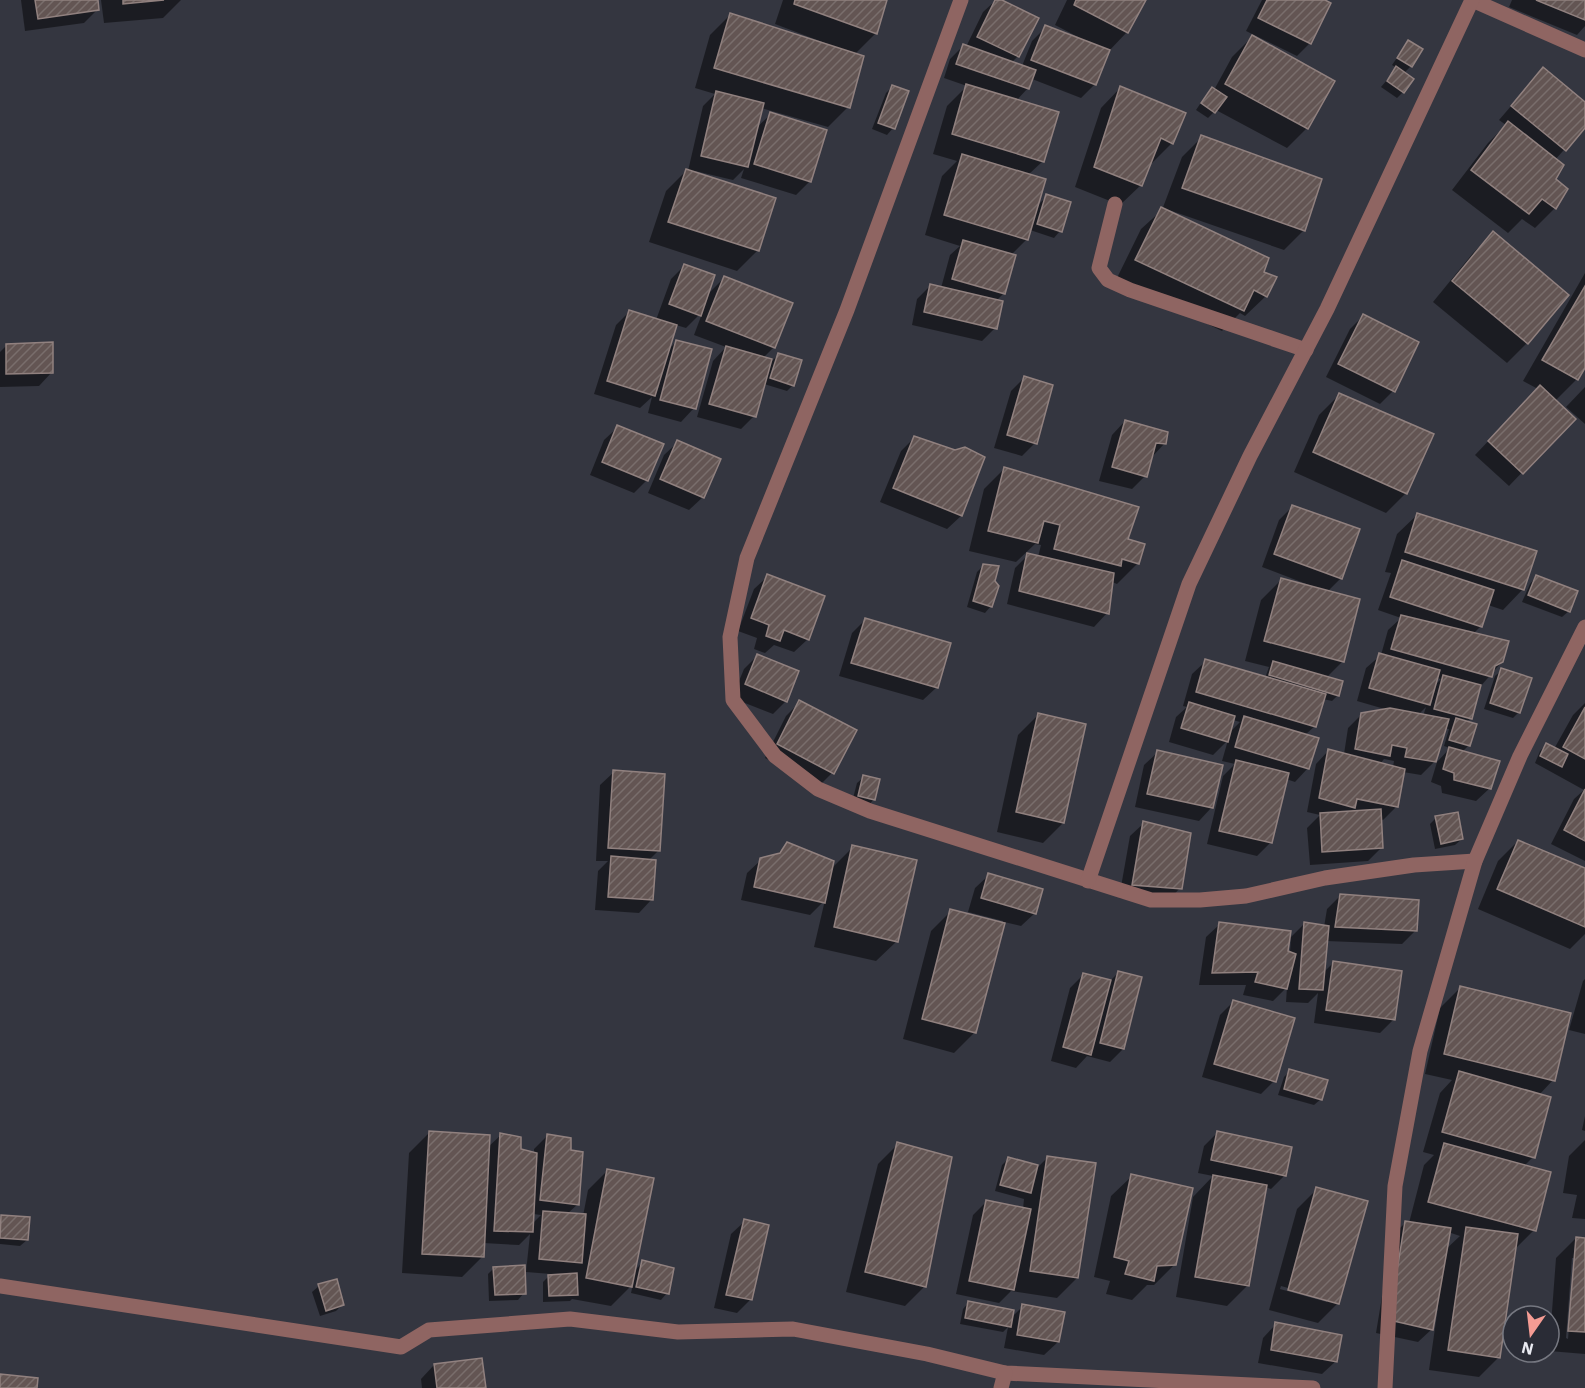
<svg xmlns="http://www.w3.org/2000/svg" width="1585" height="1388" viewBox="0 0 1585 1388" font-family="'IBM Plex Sans',sans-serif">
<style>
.shadow{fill:#0007;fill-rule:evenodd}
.building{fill:url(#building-hatch);stroke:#91817f;stroke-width:1.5}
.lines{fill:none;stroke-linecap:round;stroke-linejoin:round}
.minor{stroke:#8f6562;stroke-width:15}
</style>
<defs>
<pattern id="building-hatch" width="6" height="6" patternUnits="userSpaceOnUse" patternTransform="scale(1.5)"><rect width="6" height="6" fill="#635553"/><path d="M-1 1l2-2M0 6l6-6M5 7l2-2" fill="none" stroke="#796e6c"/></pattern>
</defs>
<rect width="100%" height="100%" fill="#343640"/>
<g class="shadow">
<polygon points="21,0 96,0 98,9 84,23 25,31"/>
<polygon points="101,0 181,0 163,18 104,23"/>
<polygon points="783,0 886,0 876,33 854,55 848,107 828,127 761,108 756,128 771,114 825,131 809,182 796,195 741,178 744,169 733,180 695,171 694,173 774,199 757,251 737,271 649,242 666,191 686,171 688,171 703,106 715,94 695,88 710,35 730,15 825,45 825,43 775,24"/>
<polygon points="996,0 999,0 1018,56 1011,63 1022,66 1032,41 1046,27 1079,40 1080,38 1055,25 1067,0 1144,0 1127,32 1108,52 1095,84 1081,98 1032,79 1028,88 1016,101 1043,161 1028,175 1037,206 1047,196 1069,203 1060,231 1054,238 1030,230 1027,239 1011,255 1014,256 1003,294 996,301 995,328 982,341 912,325 917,299 931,285 941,288 950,255 960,246 925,235 942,176 957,161 933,154 947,106 967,86 944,78 950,59 963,46 966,47 983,12"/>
<polygon points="1262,0 1321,0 1310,43 1297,56 1246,31"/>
<polygon points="1512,0 1585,0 1585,26 1577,35 1509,7"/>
<polygon points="1252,37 1307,128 1287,148 1216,110 1208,118 1196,110 1206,95 1213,88 1214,90 1232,57"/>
<polygon points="1408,42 1411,66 1404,73 1403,92 1397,98 1381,87 1397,68 1392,65"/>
<polygon points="1543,69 1585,103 1585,126 1555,160 1555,208 1535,228 1522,219 1508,233 1452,190 1488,143 1506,125 1499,120"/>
<polygon points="892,87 893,128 887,135 872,129 886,93"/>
<polygon points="1121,87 1172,143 1152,163 1150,162 1141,185 1120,205 1075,187 1101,108"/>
<polygon points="1202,137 1304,230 1284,250 1166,209 1165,211 1262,273 1266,296 1245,316 1240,313 1222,331 1116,280 1141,229 1162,210 1182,157"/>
<polygon points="1493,233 1567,295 1527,343 1507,363 1433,302 1473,253"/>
<polygon points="684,266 706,296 724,278 774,347 763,358 772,361 779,354 793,385 787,391 764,384 754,416 741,429 697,417 713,361 726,347 694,335 703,311 686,328 676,325 668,350 677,341 694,408 681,422 648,413 652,397 640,408 594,394 616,325 629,312 656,320 671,279"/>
<polygon points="1585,273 1585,365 1577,379 1555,401 1573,419 1509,486 1475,455 1538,389 1523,381"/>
<polygon points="1363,316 1393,391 1380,404 1326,377 1350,329"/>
<polygon points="7,345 52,372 39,386 0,387 0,352"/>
<polygon points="1024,378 1035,443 1022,456 994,448 1011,391"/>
<polygon points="1585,387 1585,424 1566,407"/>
<polygon points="1339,395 1406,493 1386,513 1294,472 1319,415"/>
<polygon points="1125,421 1164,444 1151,458 1145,476 1132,489 1099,481 1112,435"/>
<polygon points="618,427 647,480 634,493 590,475 604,440"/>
<polygon points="914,438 955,451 983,458 961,516 947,529 880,502 901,451"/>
<polygon points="678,442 703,497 689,510 648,493 664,455"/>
<polygon points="1004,469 1126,539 1143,545 1137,564 1117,584 1112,582 1107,613 1094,627 1007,604 1015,568 1028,555 1038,557 1041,545 1035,544 1016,562 969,551 984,489"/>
<path d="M 1293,506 L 1341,578 L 1327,592 L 1343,661 L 1326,678 L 1338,695 L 1332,701 L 1323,699 L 1315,726 L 1305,735 L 1308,768 L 1295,782 L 1286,779 L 1271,842 L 1257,856 L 1207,844 L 1223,776 L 1235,764 L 1222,761 L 1228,740 L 1213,755 L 1169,742 L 1176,717 L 1187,707 L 1183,706 L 1192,674 L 1206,661 L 1265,678 L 1269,667 L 1245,661 L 1261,600 L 1281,580 L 1308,587 L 1309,585 L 1262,567 L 1279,520 ZM 1233,720 L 1240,722 L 1229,733 Z"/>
<path d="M 1418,514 L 1523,589 L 1503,610 L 1488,605 L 1481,626 L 1473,634 L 1502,662 L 1479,688 L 1471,718 L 1466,722 L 1469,745 L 1462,752 L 1490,788 L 1476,801 L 1442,793 L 1441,786 L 1431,782 L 1437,762 L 1450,748 L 1444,746 L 1449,729 L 1444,728 L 1435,761 L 1421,775 L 1403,772 L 1396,807 L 1383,820 L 1380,819 L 1382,847 L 1368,861 L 1310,865 L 1307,828 L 1320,815 L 1307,812 L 1316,764 L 1329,750 L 1344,754 L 1348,728 L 1362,714 L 1388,710 L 1357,701 L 1366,668 L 1381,655 L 1388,630 L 1401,618 L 1378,610 L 1391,573 L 1385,572 L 1397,534 ZM 1436,678 L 1441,679 L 1434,686 ZM 1426,707 L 1423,716 L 1418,715 ZM 1384,759 L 1394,761 L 1393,767 L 1380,764 Z"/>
<polygon points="984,565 991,606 985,613 967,607 977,572"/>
<polygon points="768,576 808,639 794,652 774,645 765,653 754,649 757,638 738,631 754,589"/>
<polygon points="1536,577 1569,611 1562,617 1522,602 1530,584"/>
<polygon points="865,620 937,687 923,700 839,676 852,633"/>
<polygon points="757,656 786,701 773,714 732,698 744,669"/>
<polygon points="1502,670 1519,712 1513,718 1484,709 1495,676"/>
<polygon points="800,702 832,773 819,786 765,758 786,716"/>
<polygon points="1585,703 1585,861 1551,844 1574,799 1584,790 1535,763 1540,751 1546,745 1554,749 1573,715"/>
<polygon points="1038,715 1063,823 1043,843 997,832 1018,735"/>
<polygon points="1158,752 1212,807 1199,821 1135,807 1144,765"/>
<polygon points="614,772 659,850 648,861 652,899 639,913 595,910 598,871 608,861 596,861 600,785"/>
<polygon points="864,777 874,799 868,806 852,802 857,783"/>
<polygon points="1436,818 1462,839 1455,845 1435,849 1430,824"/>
<polygon points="1144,823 1180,888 1167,902 1119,898 1130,836"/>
<polygon points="1518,841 1585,870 1585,934 1570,949 1478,909 1498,861"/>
<polygon points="788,844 831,869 853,847 897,941 876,961 814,947 825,900 810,915 741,900 747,873 761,860 776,855"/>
<polygon points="989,875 1035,913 1021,926 1004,922 974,1033 954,1053 903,1039 931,931 951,911 1002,924 1003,921 968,912 975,888"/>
<polygon points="1340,896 1415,931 1402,944 1326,941 1323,973 1333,963 1394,1019 1380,1033 1314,1023 1318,993 1308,1003 1286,1002 1287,987 1273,1001 1243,995 1246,985 1199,985 1206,937 1220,924 1290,953 1291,937 1304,924 1324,927 1327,909"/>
<polygon points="1118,973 1123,1049 1110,1062 1087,1056 1076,1068 1051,1061 1070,988 1084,974 1110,981"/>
<polygon points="1585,979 1585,1034 1569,1030 1583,981"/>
<path d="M 1460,988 L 1553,1080 L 1539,1095 L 1533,1157 L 1524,1166 L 1534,1230 L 1514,1250 L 1499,1357 L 1479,1377 L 1429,1370 L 1438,1307 L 1435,1307 L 1432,1329 L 1418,1342 L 1376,1333 L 1392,1236 L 1406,1222 L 1409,1223 L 1424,1165 L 1434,1155 L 1423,1152 L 1440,1093 L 1452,1080 L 1425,1074 L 1440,1008 ZM 1448,1232 L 1460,1236 L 1445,1250 Z"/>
<polygon points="1234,1001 1274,1081 1261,1094 1202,1077 1220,1015"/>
<polygon points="1290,1071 1321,1099 1314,1105 1278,1095 1284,1077"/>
<polygon points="1585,1116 1585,1131 1582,1130"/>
<path d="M 429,1133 L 488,1147 L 501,1135 L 519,1150 L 534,1153 L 534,1149 L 548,1135 L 569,1151 L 578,1204 L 567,1214 L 583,1216 L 588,1190 L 608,1170 L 634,1271 L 643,1262 L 667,1293 L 661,1300 L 631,1293 L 633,1284 L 611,1306 L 572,1299 L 570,1301 L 543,1302 L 543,1282 L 551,1274 L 526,1272 L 530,1234 L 519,1245 L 483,1243 L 482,1257 L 462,1277 L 402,1273 L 409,1153 ZM 533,1214 L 541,1215 L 532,1224 Z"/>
<polygon points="1217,1133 1285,1175 1271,1189 1265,1187 1247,1286 1227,1306 1176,1297 1193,1197 1213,1176 1198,1173 1204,1146"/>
<polygon points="1585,1140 1585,1219 1572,1218 1577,1195 1563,1193 1569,1156"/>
<polygon points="898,1144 925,1286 905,1306 846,1292 878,1164"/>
<polygon points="1047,1158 1077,1278 1057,1298 1011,1291 999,1303 956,1294 973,1215 986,1202 1023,1209 1024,1199 995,1191 1002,1165 1008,1159 1035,1170"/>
<polygon points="1132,1176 1174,1265 1154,1285 1147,1285 1132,1300 1106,1294 1110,1281 1094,1277 1111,1196"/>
<path d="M 1317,1189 L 1338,1303 L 1318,1323 L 1269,1310 L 1297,1209 ZM 1281,1286 L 1327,1299 L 1327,1302 L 1280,1289 Z"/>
<polygon points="2,1216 27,1240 20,1246 0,1244 0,1218"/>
<polygon points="745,1221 767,1226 750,1300 737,1313 714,1308 731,1234"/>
<path d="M 1576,1238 L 1585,1239 L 1585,1354 L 1549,1351 L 1556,1258 ZM 1572,1258 L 1575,1258 L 1568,1339 L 1566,1338 Z"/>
<polygon points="494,1268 524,1293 518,1300 489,1301 488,1274"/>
<polygon points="319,1286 343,1304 336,1311 320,1316 312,1292"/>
<polygon points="969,1302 1011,1318 1023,1306 1058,1342 1044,1355 1004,1348 1008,1327 1003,1332 960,1324 963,1309"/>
<polygon points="1276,1324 1336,1361 1322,1374 1258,1363 1263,1338"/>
<polygon points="434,1365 483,1388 422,1388 421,1379"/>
</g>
<g class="building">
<polygon points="35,0 98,0 99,10 38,19"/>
<polygon points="123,0 164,0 123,4"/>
<polygon points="795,0 887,0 877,34 794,4"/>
<polygon points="995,0 1002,0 1039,18 1019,57 977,37"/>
<polygon points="1076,0 1146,0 1128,33 1074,5"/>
<polygon points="1267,0 1325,0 1331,3 1311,44 1258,18"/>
<polygon points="1536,0 1585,0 1585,20"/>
<polygon points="730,13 864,56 850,108 714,68"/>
<polygon points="1045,25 1110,50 1096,85 1031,60"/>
<polygon points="1252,35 1335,81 1308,129 1225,84"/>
<polygon points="1408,40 1423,49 1412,67 1397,58"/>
<polygon points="963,44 1036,70 1029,89 956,64"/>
<polygon points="1396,66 1414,79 1404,93 1387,81"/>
<polygon points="1543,67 1585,102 1585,128 1566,151 1511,106"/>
<polygon points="966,84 1059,112 1044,162 952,134"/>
<polygon points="892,85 909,91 895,129 878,123"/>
<polygon points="1120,86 1186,113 1173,144 1161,138 1142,186 1094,167"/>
<polygon points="1212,87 1227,97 1215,113 1201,103"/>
<polygon points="716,91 764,103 748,167 701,156"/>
<polygon points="770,112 827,130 811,182 754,164"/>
<polygon points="1508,121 1564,165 1556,179 1568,189 1556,209 1542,199 1529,214 1471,170"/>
<polygon points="1201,135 1322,179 1305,231 1182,188"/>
<polygon points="962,154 1046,179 1028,240 944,215"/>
<polygon points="686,169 776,198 759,251 668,222"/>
<polygon points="1046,194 1071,202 1062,232 1037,224"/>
<polygon points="1161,207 1269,258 1264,272 1277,277 1267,297 1254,290 1244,311 1135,260"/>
<polygon points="1493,231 1569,295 1528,344 1452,281"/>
<polygon points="963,240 1016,255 1005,294 952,279"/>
<polygon points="684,264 715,275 701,316 669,304"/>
<polygon points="724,276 793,303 775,348 706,321"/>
<polygon points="930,284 1003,301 997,329 924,312"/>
<polygon points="1585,286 1585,368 1578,380 1542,360"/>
<polygon points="629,310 677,325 655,396 607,381"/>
<polygon points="1363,314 1419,342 1395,392 1338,364"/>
<polygon points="676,340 712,349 696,409 660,400"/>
<polygon points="53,342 53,373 6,374 6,344"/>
<polygon points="726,346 772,359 756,417 709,404"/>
<polygon points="778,353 802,360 794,386 770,378"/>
<polygon points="1024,376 1053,385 1037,444 1007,435"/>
<polygon points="1540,385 1576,419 1523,474 1488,441"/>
<polygon points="1339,393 1434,434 1407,494 1313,452"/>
<polygon points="1125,420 1168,432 1166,444 1156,443 1147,477 1112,467"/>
<polygon points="617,425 664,444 648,481 602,462"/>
<polygon points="914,436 955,450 965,447 985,457 962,516 893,488"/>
<polygon points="677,440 721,459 704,498 660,479"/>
<polygon points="1004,467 1139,507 1128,539 1145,544 1139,564 1122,559 1121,566 1054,549 1060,525 1044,521 1038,543 988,531"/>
<polygon points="1292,505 1360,529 1342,579 1274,554"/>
<polygon points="1417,513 1537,551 1524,590 1405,552"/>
<polygon points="1027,553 1114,573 1109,614 1019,591"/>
<polygon points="1402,560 1494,590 1482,627 1390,597"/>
<polygon points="983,564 999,566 995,581 999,586 992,607 973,601"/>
<polygon points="767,574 825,596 809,640 784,630 780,641 766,636 769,625 751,618"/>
<polygon points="1536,575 1578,591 1570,612 1528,595"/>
<polygon points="1281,578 1360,599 1344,662 1264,641"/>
<polygon points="1401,615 1509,641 1503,662 1495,666 1492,677 1391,649"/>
<polygon points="865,618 951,643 938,688 851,663"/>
<polygon points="1379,653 1440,670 1430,705 1369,688"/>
<polygon points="757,654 799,671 787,702 745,684"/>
<polygon points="1205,659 1326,694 1316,727 1196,692"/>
<polygon points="1273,661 1343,681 1339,696 1269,675"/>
<polygon points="1501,668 1532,678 1520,713 1490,703"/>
<polygon points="1443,675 1481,685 1472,719 1434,709"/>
<polygon points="799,700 857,730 834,774 777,744"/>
<polygon points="1189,702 1235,716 1228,742 1181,728"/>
<polygon points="1585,707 1585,759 1563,747"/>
<polygon points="1390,708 1449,719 1436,762 1405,757 1407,748 1392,745 1390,756 1355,749 1361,713"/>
<polygon points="1038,713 1086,724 1064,823 1016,812"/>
<polygon points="1244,716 1319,738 1309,769 1235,747"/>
<polygon points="1456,718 1477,724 1470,746 1449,740"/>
<polygon points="1546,743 1568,754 1562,767 1540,756"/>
<polygon points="1449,747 1500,761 1491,789 1454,780 1454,773 1443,769"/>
<polygon points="1328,749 1405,769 1398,807 1357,799 1355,808 1319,798"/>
<polygon points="1157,750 1223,765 1213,808 1147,794"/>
<polygon points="1236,760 1289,773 1272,843 1219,831"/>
<polygon points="613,770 665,774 660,851 608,848"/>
<polygon points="863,775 880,779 875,800 858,796"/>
<polygon points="1585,789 1585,841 1564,830"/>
<polygon points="1381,809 1383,848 1322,852 1320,813"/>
<polygon points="1458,812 1463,839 1441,844 1435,816"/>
<polygon points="1143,821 1191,833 1182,889 1132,885"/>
<polygon points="1518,840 1585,868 1585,927 1497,889"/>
<polygon points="787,842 834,861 825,903 754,887 760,858 780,853"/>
<polygon points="852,845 917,860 898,942 834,927"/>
<polygon points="611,856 656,860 653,900 608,897"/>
<polygon points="988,873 1043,889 1036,914 981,898"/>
<polygon points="1340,894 1419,900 1417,931 1335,927"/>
<polygon points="950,909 1005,923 976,1033 922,1019"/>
<polygon points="1219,922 1291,931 1288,951 1296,954 1287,989 1255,982 1258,972 1212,973"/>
<polygon points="1304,922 1329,926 1323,990 1299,989"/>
<polygon points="1333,961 1402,971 1395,1020 1326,1010"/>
<polygon points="1118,971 1142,977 1124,1049 1100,1043"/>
<polygon points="1083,973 1111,980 1091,1055 1063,1047"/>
<polygon points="1460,986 1571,1013 1555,1081 1444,1054"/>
<polygon points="1233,1000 1295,1018 1276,1082 1214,1064"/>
<polygon points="1289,1069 1328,1080 1322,1100 1284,1089"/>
<polygon points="1459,1071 1551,1097 1535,1158 1442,1132"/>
<polygon points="429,1131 490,1135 484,1257 422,1254"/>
<polygon points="1217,1131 1292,1147 1286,1176 1211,1160"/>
<polygon points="500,1133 521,1137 521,1149 537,1153 533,1232 494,1231"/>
<polygon points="547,1134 571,1138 571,1150 583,1152 579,1205 540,1200"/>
<polygon points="897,1142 952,1157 926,1287 865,1272"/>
<polygon points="1444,1143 1551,1172 1536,1231 1428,1202"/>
<polygon points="1047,1156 1096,1163 1078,1278 1030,1271"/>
<polygon points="1008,1157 1038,1165 1031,1193 1000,1185"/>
<polygon points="607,1169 654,1178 632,1287 586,1278"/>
<polygon points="1131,1174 1193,1188 1176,1265 1157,1266 1154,1281 1125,1274 1129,1261 1114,1257"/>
<polygon points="1213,1175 1267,1185 1249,1286 1195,1277"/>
<polygon points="1316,1187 1368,1201 1339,1304 1288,1290"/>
<polygon points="986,1200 1031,1209 1014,1290 969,1281"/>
<polygon points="543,1211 586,1214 582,1263 539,1259"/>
<polygon points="1,1215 30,1217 28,1240 0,1238"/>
<polygon points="744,1219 769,1225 752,1300 726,1295"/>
<polygon points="1405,1221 1451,1228 1433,1330 1389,1320"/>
<polygon points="1466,1227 1518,1234 1500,1358 1448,1350"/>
<polygon points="1576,1237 1585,1238 1585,1332 1568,1331"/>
<polygon points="642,1260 674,1268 669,1294 636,1287"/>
<polygon points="525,1265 526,1294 495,1295 493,1267"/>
<polygon points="577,1273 578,1295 549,1296 548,1275"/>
<polygon points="337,1279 344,1305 326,1311 318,1284"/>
<polygon points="968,1301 1014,1310 1011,1327 965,1318"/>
<polygon points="1022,1304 1065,1312 1059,1342 1017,1335"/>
<polygon points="1275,1322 1342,1335 1337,1362 1271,1350"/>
<polygon points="482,1358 486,1388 437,1388 434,1364"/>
<polygon points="0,1374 38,1378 37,1388 0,1388"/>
</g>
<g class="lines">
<g class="minor">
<polyline points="961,0 847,310 747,558 730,637 733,700 775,756 818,789 870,811 1151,900 1200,900 1246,896 1325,878 1414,865 1475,861"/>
<polyline points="1472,0 1585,50"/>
<polyline points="1115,204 1099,268 1108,280 1130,290 1306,350"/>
<polyline points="1088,881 1189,584 1250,456 1327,309 1472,0"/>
<polyline points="0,1286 401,1347 429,1330 570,1319 678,1332 793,1329 927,1354 1005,1373 1313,1388"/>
<polyline points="1001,1388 1005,1373"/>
<polyline points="1385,1388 1395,1186 1420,1051 1475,861 1520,756 1585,627"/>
</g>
</g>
<g transform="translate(1531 1334) rotate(194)"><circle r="28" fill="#2a2c36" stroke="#767881" stroke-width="1.5"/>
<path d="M0-4.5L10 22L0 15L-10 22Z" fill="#f59c94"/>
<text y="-9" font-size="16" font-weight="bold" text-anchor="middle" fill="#e9eaf1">N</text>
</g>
</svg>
